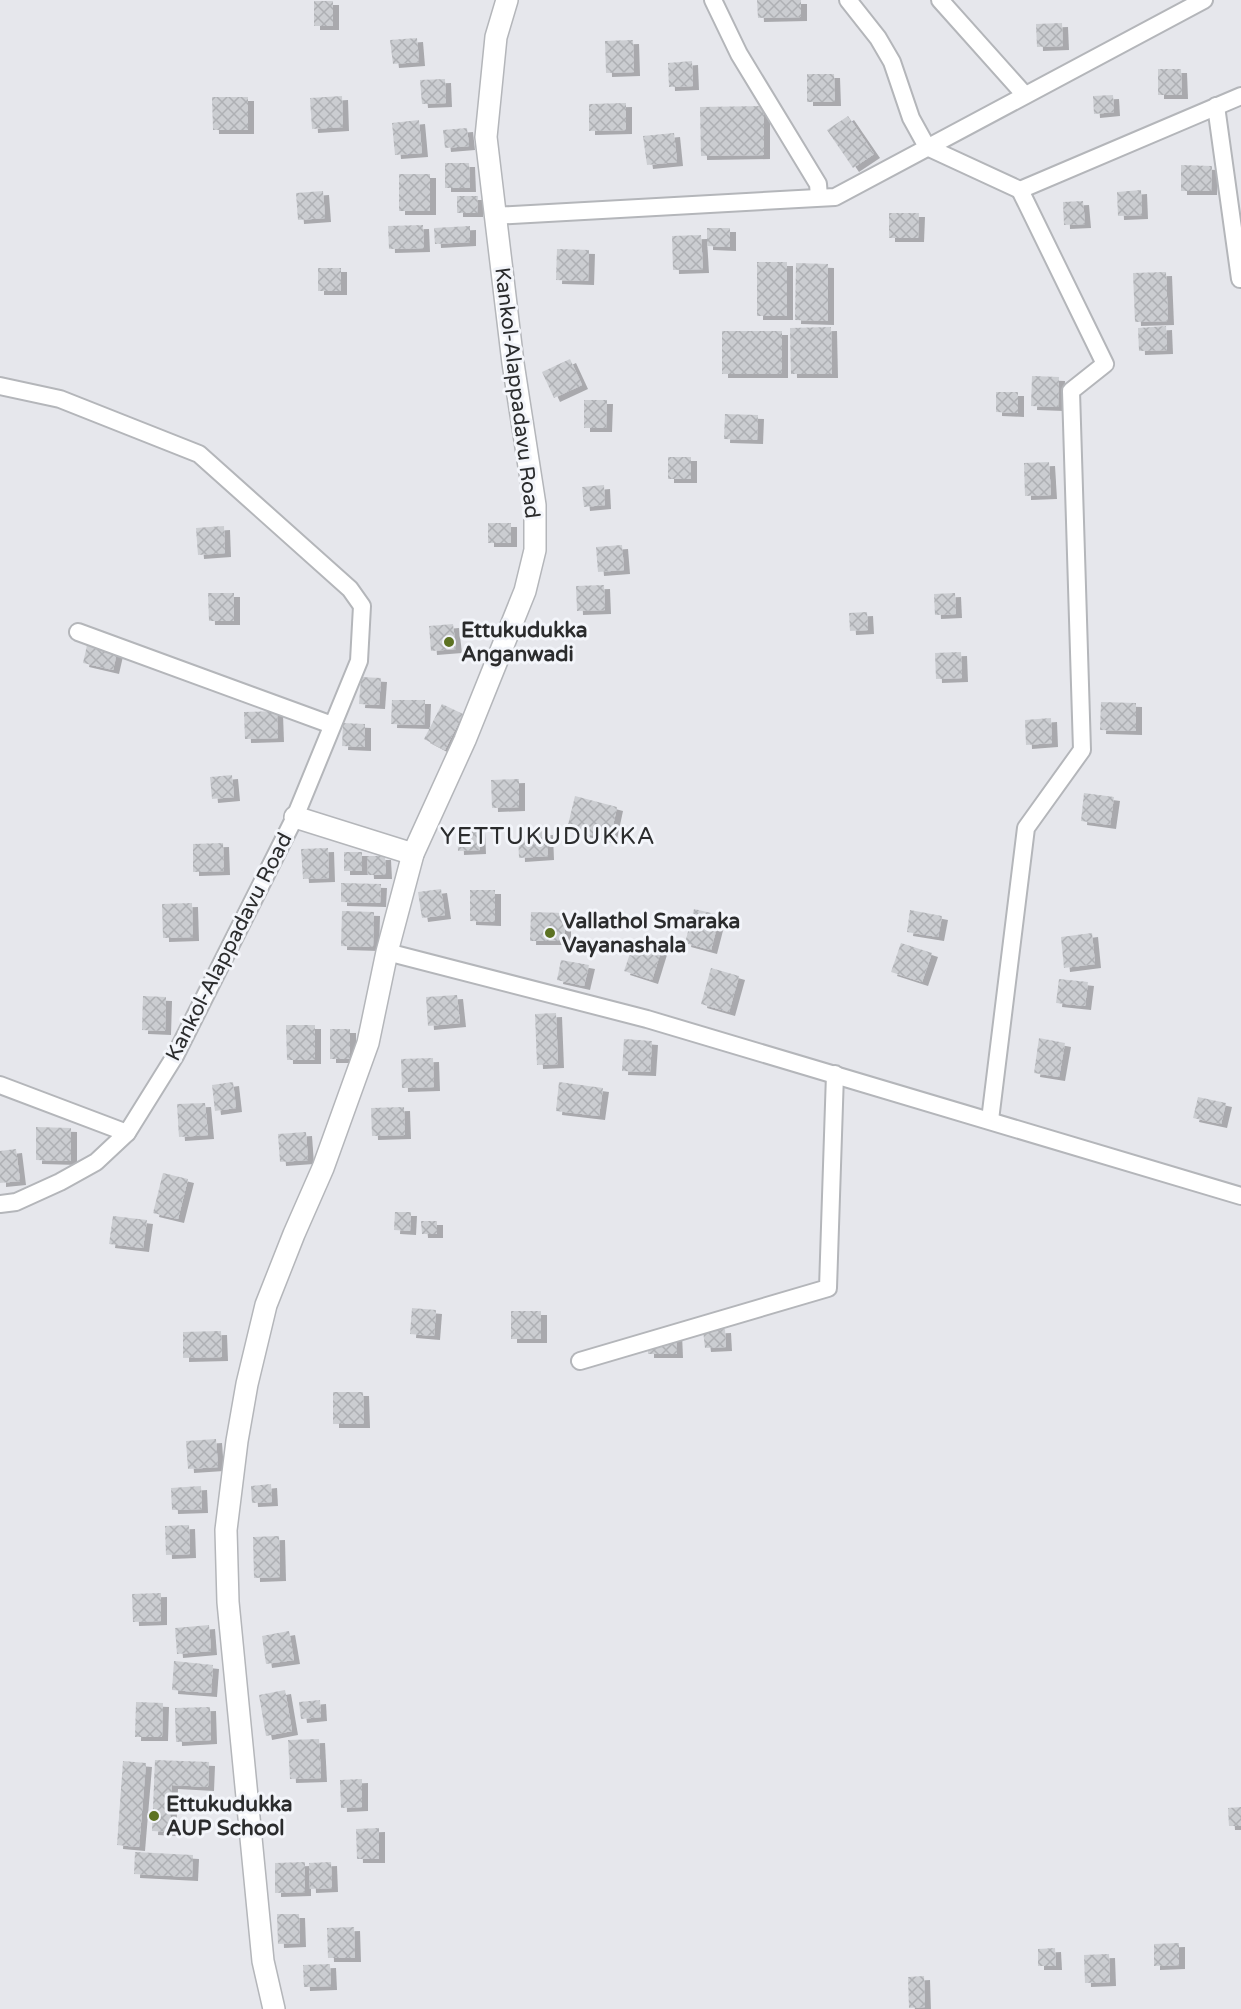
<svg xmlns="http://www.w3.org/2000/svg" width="1241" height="2009" viewBox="0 0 1241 2009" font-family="'Varela Round',sans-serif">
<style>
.building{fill:url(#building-cross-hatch);filter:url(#shadow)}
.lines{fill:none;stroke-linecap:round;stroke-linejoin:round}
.minor-casing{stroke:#b4b6ba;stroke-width:20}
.major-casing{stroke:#b4b6ba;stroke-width:24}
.minor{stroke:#fff;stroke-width:16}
.major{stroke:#fff;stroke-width:21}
.poi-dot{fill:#5c7222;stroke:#f3f5fa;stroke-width:2}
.labels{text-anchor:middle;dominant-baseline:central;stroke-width:6;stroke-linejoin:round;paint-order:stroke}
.street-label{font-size:21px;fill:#2b2c2d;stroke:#f3f5fa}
.poi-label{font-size:21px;font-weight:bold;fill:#2b2c2d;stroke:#f3f5fa;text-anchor:start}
.quarter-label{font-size:24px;letter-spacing:1.5px;fill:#2b2c2d;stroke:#f3f5fa}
</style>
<defs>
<pattern id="building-cross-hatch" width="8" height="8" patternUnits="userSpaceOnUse" patternTransform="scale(1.5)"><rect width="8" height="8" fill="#cbcdd1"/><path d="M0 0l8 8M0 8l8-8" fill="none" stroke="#aeb0b4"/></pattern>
<filter id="shadow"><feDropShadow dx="6" dy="4" stdDeviation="0" flood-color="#0004"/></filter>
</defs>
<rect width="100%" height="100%" fill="#e6e7ec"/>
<g class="building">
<polygon points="757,0 801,0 801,17 758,18"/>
<rect x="314" y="1" width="19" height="25"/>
<polygon points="1062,23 1063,46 1037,47 1036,24"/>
<polygon points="417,38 419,62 393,64 390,40"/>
<polygon points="633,40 634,72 606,73 605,41"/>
<polygon points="692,61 693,86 669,87 668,63"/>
<polygon points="1158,69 1181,69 1182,95 1158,95"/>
<polygon points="807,74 834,74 835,102 807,102"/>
<polygon points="445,79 446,103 422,104 420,80"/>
<polygon points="1113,95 1114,112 1094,114 1093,96"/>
<polygon points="342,96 343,127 312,129 310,98"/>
<polygon points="212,97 248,97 248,130 213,130"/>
<polygon points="626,103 626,130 589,131 589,104"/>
<polygon points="764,106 764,155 701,156 700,107"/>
<polygon points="848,116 874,154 853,168 827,130"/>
<polygon points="419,120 422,153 395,155 392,123"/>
<polygon points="467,128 469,146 445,148 443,130"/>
<polygon points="674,133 677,162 647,165 643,136"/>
<polygon points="445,163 469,163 470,188 445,188"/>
<polygon points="1181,165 1212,166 1211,191 1181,191"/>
<rect x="399" y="174" width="31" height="37"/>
<polygon points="1141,190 1142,215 1118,216 1117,192"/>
<polygon points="323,191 325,218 298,220 296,193"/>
<polygon points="457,196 478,196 477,213 457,213"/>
<polygon points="1083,201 1085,224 1064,225 1063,202"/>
<polygon points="889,213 919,213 918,238 889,238"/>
<polygon points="423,225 424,248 389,249 388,226"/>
<polygon points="470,226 470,242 435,244 434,228"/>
<polygon points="707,228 730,228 730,247 707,246"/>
<polygon points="701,235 703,269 673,270 672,236"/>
<polygon points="557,249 589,250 588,281 556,280"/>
<rect x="757" y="262" width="30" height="54"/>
<polygon points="796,263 828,264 828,321 795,320"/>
<rect x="318" y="268" width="23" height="23"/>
<polygon points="1166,272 1168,321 1135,322 1133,273"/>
<polygon points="1166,326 1167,350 1139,351 1138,328"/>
<polygon points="831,327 832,374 791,374 790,328"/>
<rect x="722" y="331" width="60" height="43"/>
<polygon points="570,359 582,385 554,398 542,372"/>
<polygon points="1032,376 1059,377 1058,407 1031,406"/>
<polygon points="996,392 1018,392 1018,413 996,412"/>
<polygon points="584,400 607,400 606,428 584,428"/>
<polygon points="725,414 758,415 757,440 724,439"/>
<rect x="668" y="457" width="23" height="22"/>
<polygon points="1049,462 1051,495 1025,496 1024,463"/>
<polygon points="604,485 605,505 584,507 582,487"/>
<rect x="488" y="523" width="23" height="20"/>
<polygon points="224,526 225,553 198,555 196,528"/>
<polygon points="622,545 624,570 598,572 596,547"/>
<polygon points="604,585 605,610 577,611 576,586"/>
<polygon points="208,593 234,593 234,621 209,621"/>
<polygon points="955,593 956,614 935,615 934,594"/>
<polygon points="867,612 868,630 850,631 849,613"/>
<polygon points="453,624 456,649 431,651 429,626"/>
<polygon points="88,641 118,648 113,670 83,663"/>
<polygon points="961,652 962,678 936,679 935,653"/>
<polygon points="361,677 381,678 379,705 359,704"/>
<polygon points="392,700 425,700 424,725 391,724"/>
<polygon points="1101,702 1136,703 1136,731 1100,730"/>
<polygon points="442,704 463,714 445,750 424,739"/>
<polygon points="277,711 278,738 245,739 244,712"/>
<polygon points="1051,718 1052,743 1026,745 1025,720"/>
<polygon points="343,723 365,724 365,747 342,746"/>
<polygon points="232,775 234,797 212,799 210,777"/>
<polygon points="519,779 519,807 492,808 491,780"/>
<polygon points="1084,793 1114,797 1110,825 1081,821"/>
<polygon points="575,796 617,807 610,840 567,829"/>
<polygon points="479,827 480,850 458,851 457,828"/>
<polygon points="547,831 548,856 519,858 518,832"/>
<polygon points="223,843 224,871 193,872 193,844"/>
<polygon points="328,848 329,878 303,879 301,849"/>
<rect x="344" y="852" width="18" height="19"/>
<polygon points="367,856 385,856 386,875 368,875"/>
<polygon points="341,883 381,884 380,903 341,902"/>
<polygon points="441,889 445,915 422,918 418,892"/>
<polygon points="470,890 495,890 495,922 470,921"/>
<polygon points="192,903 193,937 163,938 162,904"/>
<polygon points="694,909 720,915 711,950 685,943"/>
<polygon points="910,910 942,916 938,937 907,932"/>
<polygon points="342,911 374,912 373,947 341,946"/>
<polygon points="531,912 565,913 565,941 530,941"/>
<polygon points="1092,933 1095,964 1064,968 1061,937"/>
<polygon points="634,942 661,951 652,980 624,971"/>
<polygon points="901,943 932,953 922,982 891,972"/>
<polygon points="561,960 589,965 584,986 557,980"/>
<polygon points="711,968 739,976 729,1012 701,1004"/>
<polygon points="1059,979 1088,982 1085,1006 1056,1003"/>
<polygon points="457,995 460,1023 428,1026 426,997"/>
<polygon points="143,996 166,997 165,1031 142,1030"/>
<polygon points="556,1013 558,1064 537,1065 535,1014"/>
<polygon points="286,1025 315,1025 315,1060 287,1060"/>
<rect x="330" y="1029" width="20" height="30"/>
<polygon points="1039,1038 1065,1043 1059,1077 1034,1073"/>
<polygon points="624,1039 652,1041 650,1072 622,1071"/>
<polygon points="433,1058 434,1087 402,1088 401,1059"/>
<polygon points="233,1082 236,1108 215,1111 212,1085"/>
<polygon points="559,1082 603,1088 599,1116 556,1111"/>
<polygon points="1198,1097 1226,1103 1221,1124 1193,1118"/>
<polygon points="205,1103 208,1135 179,1137 177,1104"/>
<polygon points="404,1107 405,1135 372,1136 371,1108"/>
<polygon points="36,1127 71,1128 71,1161 36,1160"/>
<polygon points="306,1132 308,1160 280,1162 278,1134"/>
<polygon points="16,1149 20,1181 0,1183 0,1151"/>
<polygon points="163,1173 188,1179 178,1219 153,1213"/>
<polygon points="395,1212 411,1212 410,1231 394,1230"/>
<polygon points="113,1216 147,1220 143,1248 109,1244"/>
<polygon points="421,1221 437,1221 437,1234 422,1234"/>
<polygon points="412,1308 436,1310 434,1336 410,1334"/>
<rect x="511" y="1311" width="30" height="28"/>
<polygon points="725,1329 726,1347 705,1348 703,1330"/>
<polygon points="676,1330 677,1354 648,1354 648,1331"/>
<polygon points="221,1331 222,1357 183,1358 183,1332"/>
<polygon points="333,1392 363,1392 364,1424 333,1424"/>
<polygon points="216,1439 218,1467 188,1469 186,1441"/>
<polygon points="271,1484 272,1502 252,1503 251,1486"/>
<polygon points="201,1486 202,1509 172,1510 171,1488"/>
<polygon points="189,1525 190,1554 166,1555 165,1526"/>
<polygon points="279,1536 280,1577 254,1578 253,1537"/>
<polygon points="161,1593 161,1621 133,1622 132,1594"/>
<polygon points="209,1625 211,1651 177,1654 175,1628"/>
<polygon points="289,1631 294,1660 266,1664 262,1636"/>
<polygon points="174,1661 213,1665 211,1693 172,1690"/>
<polygon points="285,1690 292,1731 266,1736 259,1695"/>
<polygon points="320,1700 321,1717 301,1719 299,1702"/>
<polygon points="136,1702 163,1703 162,1737 135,1737"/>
<polygon points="210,1707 211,1740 176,1742 175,1708"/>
<polygon points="319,1739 321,1778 290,1779 288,1740"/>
<polygon points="155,1760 209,1762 208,1787 172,1785 170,1832 152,1831"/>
<polygon points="123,1761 146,1763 139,1847 117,1845"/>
<polygon points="362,1779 362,1807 341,1808 340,1780"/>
<polygon points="1241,1807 1241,1826 1229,1826 1228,1808"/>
<polygon points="379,1828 379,1859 357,1859 356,1829"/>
<polygon points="135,1852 193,1855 192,1877 134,1874"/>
<polygon points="305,1862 305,1892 275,1893 275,1863"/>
<polygon points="331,1862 332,1888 310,1889 309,1863"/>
<polygon points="277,1914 299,1914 300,1943 278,1944"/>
<polygon points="354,1927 355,1958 328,1958 327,1928"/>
<polygon points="1179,1943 1179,1965 1154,1966 1154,1944"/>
<polygon points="1055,1948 1056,1966 1038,1966 1038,1949"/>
<polygon points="1109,1954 1110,1982 1085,1983 1084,1955"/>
<polygon points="330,1964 331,1986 304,1987 303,1965"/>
<polygon points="924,1976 925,2007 909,2008 908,1977"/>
</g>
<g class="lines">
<defs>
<g id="minor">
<polyline points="713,0 739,54 818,184 819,197"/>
<polyline points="848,0 878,38 892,62 911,118 927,147 1020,190 1241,96"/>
<polyline points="940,0 1025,95"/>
<polyline points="1216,106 1240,279"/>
<polyline points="494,216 835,197 1204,0"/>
<polyline points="0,386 60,399 199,454 350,589 362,606 359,661 295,817 175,1056 127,1133 96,1162 60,1182 16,1202 0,1204"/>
<polyline points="78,632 332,725"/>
<polyline points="387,952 647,1019 1241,1196"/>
<polyline points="0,1085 127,1133"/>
<polyline points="990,1120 1026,828 1082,750 1071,391 1105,364 1020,190"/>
<polyline points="580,1361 828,1288 835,1074"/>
</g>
<g id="major">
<polyline points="295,817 413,854"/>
<polyline points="274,2009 263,1961 228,1602 226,1530 237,1441 247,1384 266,1305 294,1234 323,1168 368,1043 387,952 413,854 465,740 525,591 535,550 535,505 513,363 486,137 496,37 507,0"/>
</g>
</defs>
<use href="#minor" class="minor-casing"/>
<use href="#major" class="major-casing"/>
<use href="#minor" class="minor"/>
<use href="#major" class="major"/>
</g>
<g class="poi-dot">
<circle cx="449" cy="642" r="6"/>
<circle cx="550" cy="933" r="6"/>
<circle cx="154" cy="1816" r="6"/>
</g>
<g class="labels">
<g class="street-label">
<text transform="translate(517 393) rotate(83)">Kankol-Alappadavu Road</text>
<text transform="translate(229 947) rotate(-63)">Kankol-Alappadavu Road</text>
</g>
<g class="poi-label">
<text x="461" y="630">Ettukudukka<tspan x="461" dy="24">Anganwadi</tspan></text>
<text x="562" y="921">Vallathol Smaraka<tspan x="562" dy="24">Vayanashala</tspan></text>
<text x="166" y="1804">Ettukudukka<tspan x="166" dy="24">AUP School</tspan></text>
</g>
<g class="quarter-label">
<text x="548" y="836">YETTUKUDUKKA</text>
</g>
</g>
</svg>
